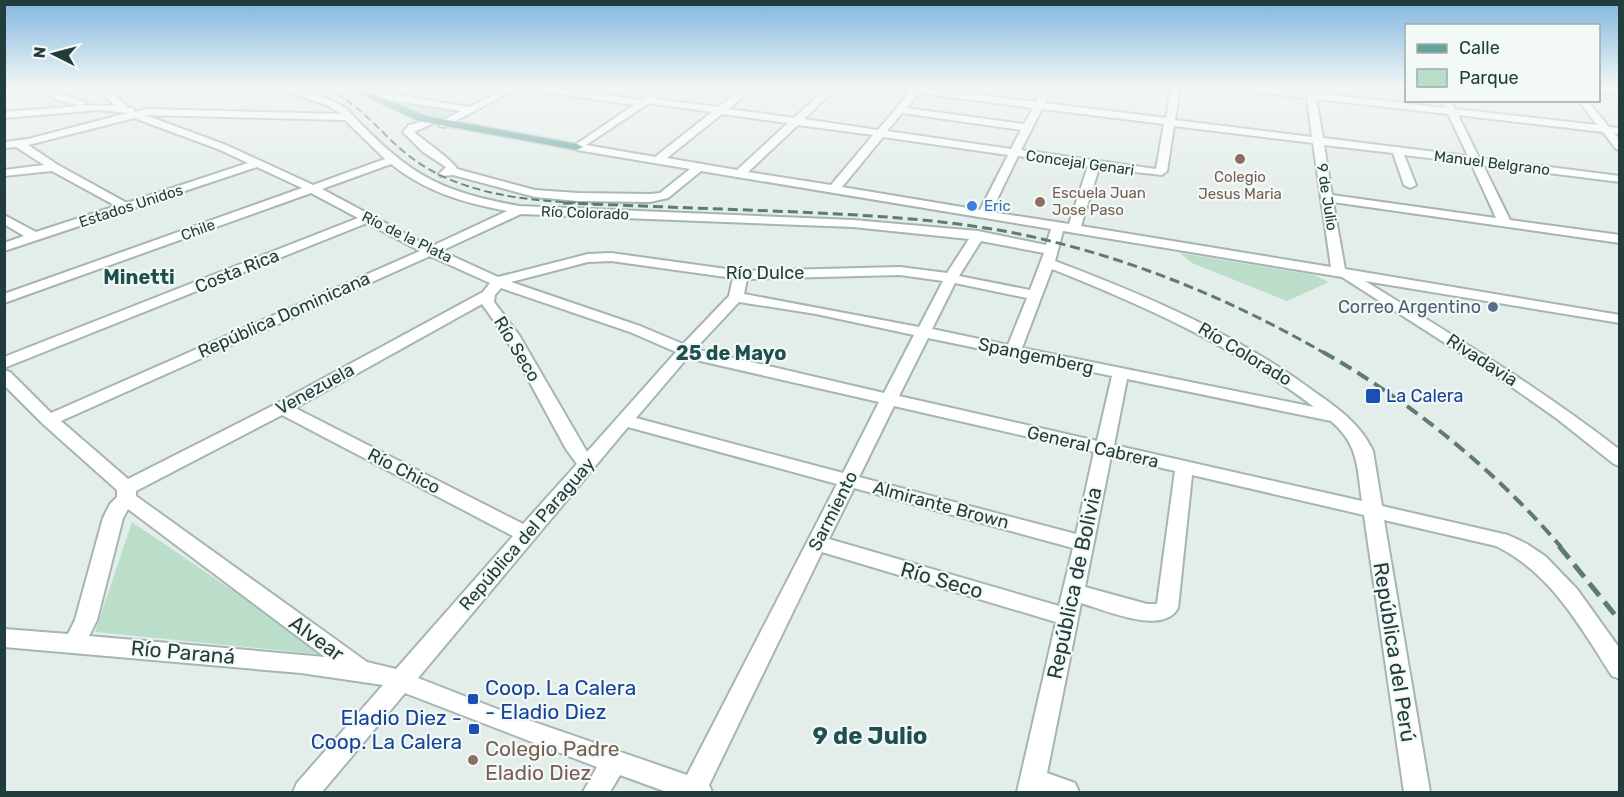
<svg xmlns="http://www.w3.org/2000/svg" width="1624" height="797" viewBox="0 0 1624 797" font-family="Rubik,sans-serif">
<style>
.green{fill:#bbdecb}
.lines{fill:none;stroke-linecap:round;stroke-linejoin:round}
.minor-casing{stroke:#a5b5b2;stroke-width:4}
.major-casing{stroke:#c1c9c8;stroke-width:3}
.minor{fill:#fff;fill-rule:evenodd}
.major{fill:#67a39e;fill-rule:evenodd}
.rail-far3{stroke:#5d7a77;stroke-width:2;stroke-dasharray:8 4;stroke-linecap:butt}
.rail-far2{stroke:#5d7a77;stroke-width:3;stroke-dasharray:10 5;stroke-linecap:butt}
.rail-far1{stroke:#5d7a77;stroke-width:4;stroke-dasharray:13 7;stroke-linecap:butt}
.rail{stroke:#5d7a77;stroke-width:5;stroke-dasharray:16 8;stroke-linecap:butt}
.education-dot{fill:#8d6e63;stroke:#f3f9f7;stroke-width:2}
.shop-dot{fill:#3f7fe0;stroke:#f3f9f7;stroke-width:2}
.service-dot{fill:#5c6f8a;stroke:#f3f9f7;stroke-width:2}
.transit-dot{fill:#1a4fb4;stroke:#f3f9f7;stroke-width:2}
.labels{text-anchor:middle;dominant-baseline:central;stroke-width:4.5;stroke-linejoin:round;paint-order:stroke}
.far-street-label{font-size:15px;fill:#223e3c;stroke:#f3f9f7}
.far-education-label{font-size:15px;fill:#785e54;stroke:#f3f9f7}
.far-shop-label{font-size:15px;fill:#366cbe;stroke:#f3f9f7;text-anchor:start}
.street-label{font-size:18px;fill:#223e3c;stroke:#f3f9f7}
.service-label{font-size:18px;fill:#4e5e75;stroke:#f3f9f7;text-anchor:end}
.transit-label{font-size:18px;fill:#164399;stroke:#f3f9f7;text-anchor:start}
.neighbourhood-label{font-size:20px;font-weight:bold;fill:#1e514e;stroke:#f3f9f7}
.near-street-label{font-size:21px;fill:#223e3c;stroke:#f3f9f7}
.near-transit-label{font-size:21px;fill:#164399;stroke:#f3f9f7;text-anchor:start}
.near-education-label{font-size:21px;fill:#785e54;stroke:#f3f9f7;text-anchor:start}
.near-neighbourhood-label{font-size:24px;font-weight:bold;fill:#1e514e;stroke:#f3f9f7}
</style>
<rect width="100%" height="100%" fill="#e3edea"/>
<g class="green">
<polygon points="399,101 463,111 446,120 396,103"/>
<polygon points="1180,253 1314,275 1329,282 1287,301 1192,263"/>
<polygon points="132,522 328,655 95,632"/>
</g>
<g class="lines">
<defs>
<g id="minor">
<path d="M 42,88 L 58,88 L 61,95 L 84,101 L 86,103 L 83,105 L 115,106 L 96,88 L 106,88 L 128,107 L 133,108 L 135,112 L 146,109 L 342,114 L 326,105 L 276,88 C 293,87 345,100 353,116 C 410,175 438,191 519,206 L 853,220 L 978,231 L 1046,245 L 1051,229 L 701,171 L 668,198 L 650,202 L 578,201 L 535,197 L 453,175 L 441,176 L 439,174 L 446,167 L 423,152 L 403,132 L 409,125 L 434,119 L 434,123 L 414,132 C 423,140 454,161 457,169 L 535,190 L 578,193 L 650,194 L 660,193 L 690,169 L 577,150 L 572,147 L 634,105 L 539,91 L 535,88 L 556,88 L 641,100 L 659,88 L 669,88 L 656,99 L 718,107 L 744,88 L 753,88 L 729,109 L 794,118 L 827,88 L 836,88 L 804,119 L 878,130 L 910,92 L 898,90 L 897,88 L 922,88 L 1036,102 L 1044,88 L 1052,88 L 1045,103 L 1166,118 L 1171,88 L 1180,88 L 1175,120 L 1312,137 L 1307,98 L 1244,91 L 1239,88 L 1265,88 L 1306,92 L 1306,88 L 1314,88 L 1315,93 L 1445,108 L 1443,104 L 1448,101 L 1451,102 L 1455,109 L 1597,125 L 1578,100 L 1587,100 L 1609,127 L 1620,128 L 1620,134 L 1614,133 L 1620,140 L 1620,150 L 1616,149 L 1603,132 L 1458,115 L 1479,158 L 1620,176 L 1620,182 L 1483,165 L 1510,220 L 1620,235 L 1620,243 L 1333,202 L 1345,269 L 1620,315 L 1620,323 L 1365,281 C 1452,335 1539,387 1620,450 L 1620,466 L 1614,464 L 1556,418 L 1492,373 L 1342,277 L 1063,231 L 1055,261 C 1147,296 1237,334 1316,393 C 1339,409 1361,425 1373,451 L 1382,506 L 1508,535 L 1527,544 L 1545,556 L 1577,589 L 1620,649 L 1620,679 L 1612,676 C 1580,626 1551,573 1496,546 L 1384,520 L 1430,792 L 1404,792 L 1364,515 L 1192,475 L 1178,608 C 1163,636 1105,610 1081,603 L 1047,773 L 1075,783 L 1079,792 L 1017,792 L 1056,622 L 822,552 L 709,785 L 712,792 L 667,792 L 620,775 L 610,792 L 583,792 L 597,767 L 405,693 L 322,792 L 293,792 L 297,783 L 383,685 L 301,673 L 4,647 L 4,629 L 68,634 L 75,620 L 103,518 L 110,504 L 117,497 L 117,490 L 43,424 L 4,385 L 4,370 L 10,372 L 51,413 L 420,251 L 367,223 L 4,368 L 4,357 L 358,218 L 311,193 L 4,303 L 4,294 L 302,188 L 257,167 L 4,251 L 4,243 L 24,236 L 4,224 L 4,215 L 36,232 L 116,206 L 52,171 L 4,176 L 4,170 L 44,165 L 16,147 L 4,148 L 4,142 L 28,139 L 128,113 L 99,110 L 4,118 L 4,112 L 80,106 L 54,99 L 51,92 ZM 919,93 L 1033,108 L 1024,124 L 906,108 ZM 1316,99 L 1448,114 L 1468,156 L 1323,138 ZM 649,103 L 712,112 L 655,157 L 586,145 ZM 1042,109 L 1164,124 L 1156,169 L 1021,150 ZM 902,113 L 1021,130 L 1011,149 L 887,131 ZM 722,114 L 788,123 L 737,170 L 667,158 ZM 145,115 L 345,120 L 385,159 L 313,185 L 226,145 ZM 134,118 L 218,149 L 248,163 L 127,203 L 58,165 L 28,145 ZM 798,125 L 873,135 L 831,185 L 748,172 ZM 1174,126 L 1313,143 L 1331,267 L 1081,226 L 1099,168 L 1162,175 L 1167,171 ZM 883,137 L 1008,155 L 980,210 L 842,187 ZM 1324,145 L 1393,153 L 1404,185 L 1410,188 L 1416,185 L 1404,155 L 1471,163 L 1496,218 L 1332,195 ZM 1018,156 L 1088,166 L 1069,224 L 991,212 ZM 391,164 C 426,192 464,203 507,211 L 430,247 L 322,189 ZM 521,214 L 853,227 L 969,239 L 947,273 L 900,267 L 741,271 L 611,253 L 588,254 L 498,277 L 441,251 ZM 981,241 L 1044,253 L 1030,290 L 959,276 ZM 430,256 L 490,283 L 483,292 L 276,404 L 128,479 L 61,421 ZM 611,261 L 733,278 L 729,296 L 683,344 L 640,326 L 511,282 L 588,262 ZM 1052,269 C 1145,306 1234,346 1314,407 L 1022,348 ZM 900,275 L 943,281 L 919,327 L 744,294 L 747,279 ZM 955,283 L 1027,298 L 1008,345 L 932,329 ZM 501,288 L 630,332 L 676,352 L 587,452 L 519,335 L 494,302 L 495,295 ZM 739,302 L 816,314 L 914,335 L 884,393 L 695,349 ZM 482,304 L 504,335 L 566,449 L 577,464 L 523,524 L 295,408 ZM 928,338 L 1112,376 L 1097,441 L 899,396 ZM 688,357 L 696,360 L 879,402 L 843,473 L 636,418 ZM 1127,379 L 1331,421 C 1359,445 1357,467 1362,501 L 1114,445 ZM 894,406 L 1094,452 L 1076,534 L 859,477 ZM 282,415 L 513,536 L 396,669 L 367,662 L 136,496 L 136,491 ZM 628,427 L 837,484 L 687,775 L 505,712 L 418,678 ZM 1111,456 L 1175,471 L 1157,604 L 1147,604 L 1085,587 ZM 854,488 L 1073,548 L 1059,606 L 829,539 ZM 128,509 L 325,657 L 89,636 L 97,620 L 123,518 Z"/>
<polygon points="507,88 518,88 444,127 440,126 440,122 461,111 365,96 360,93 365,90 470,107"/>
<polygon points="1598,88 1620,88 1620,94 1598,92"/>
</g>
<polygon id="major" points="347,88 360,88 426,116 577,144 583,147 577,150 419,121"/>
</defs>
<use href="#minor" class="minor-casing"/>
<use href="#major" class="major-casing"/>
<use href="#minor" class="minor"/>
<use href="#major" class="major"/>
<path class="rail-far3" d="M 325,88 C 358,102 377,129 403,151 C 457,197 532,201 599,204"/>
<path class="rail-far2" d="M 563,203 C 642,206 720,209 799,212 C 880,216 962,220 1042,239 C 1143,263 1236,302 1326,354"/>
<path class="rail-far1" d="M 1323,352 C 1411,402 1495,470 1561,547"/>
<polyline class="rail" points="1559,546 1620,621"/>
</g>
<linearGradient id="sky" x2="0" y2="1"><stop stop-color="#82b6df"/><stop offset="0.44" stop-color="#f2f7f6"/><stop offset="1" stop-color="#f2f7f6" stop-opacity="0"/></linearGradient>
<rect width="1624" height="199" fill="url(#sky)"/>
<g class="education-dot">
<circle cx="1240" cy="159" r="6"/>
<circle cx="1040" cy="202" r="6"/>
<circle cx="473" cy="760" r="6"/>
</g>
<circle class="shop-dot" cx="972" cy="206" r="6"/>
<circle class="service-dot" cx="1493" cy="307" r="6"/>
<g class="transit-dot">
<rect x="1365" y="388" width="16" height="16" rx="3"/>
<rect x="467" y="693" width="12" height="12" rx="3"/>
<rect x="468" y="723" width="12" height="12" rx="3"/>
</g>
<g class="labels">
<g class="far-street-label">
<text transform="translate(1080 163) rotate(8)">Concejal Genari</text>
<text transform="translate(1492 163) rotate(7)">Manuel Belgrano</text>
<text transform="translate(1327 197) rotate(81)">9 de Julio</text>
<text transform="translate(131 206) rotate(-18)">Estados Unidos</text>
<text transform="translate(585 213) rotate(2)">Río Colorado</text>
<text transform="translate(198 230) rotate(-20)">Chile</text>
<text transform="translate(407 237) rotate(26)">Río de la Plata</text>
</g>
<g class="far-education-label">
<text x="1240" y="177">Colegio<tspan x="1240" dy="17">Jesus Maria</tspan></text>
<text x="1052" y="193" text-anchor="start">Escuela Juan<tspan x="1052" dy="17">Jose Paso</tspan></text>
</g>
<g class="far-shop-label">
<text x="984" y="206">Eric</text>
</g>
<g class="street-label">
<text transform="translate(237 271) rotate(-22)">Costa Rica</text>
<text x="765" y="273">Río Dulce</text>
<text transform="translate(284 315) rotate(-24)">República Dominicana</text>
<text transform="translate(517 349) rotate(59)">Río Seco</text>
<text transform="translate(1245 354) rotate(31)">Río Colorado</text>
<text transform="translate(1036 356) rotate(12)">Spangemberg</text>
<text transform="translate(1482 360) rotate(33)">Rivadavia</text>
<text transform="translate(315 389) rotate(-29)">Venezuela</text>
<text transform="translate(1093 447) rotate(13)">General Cabrera</text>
<text transform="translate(404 471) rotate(27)">Río Chico</text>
<text transform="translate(941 505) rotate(15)">Almirante Brown</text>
<text transform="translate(833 511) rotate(-63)">Sarmiento</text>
<text transform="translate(527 534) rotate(-49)">República del Paraguay</text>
</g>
<g class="service-label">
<text x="1481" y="307">Correo Argentino</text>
</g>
<g class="transit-label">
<text x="1386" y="396">La Calera</text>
</g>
<g class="neighbourhood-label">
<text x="139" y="277">Minetti</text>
<text x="731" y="353">25 de Mayo</text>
</g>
<g class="near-street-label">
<text transform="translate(942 580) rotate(16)">Río Seco</text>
<text transform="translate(1074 583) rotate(-78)">República de Bolivia</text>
<text transform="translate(317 638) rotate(36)">Alvear</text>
<text transform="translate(183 652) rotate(5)">Río Paraná</text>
<text transform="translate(1395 652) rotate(81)">República del Perú</text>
</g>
<g class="near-transit-label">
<text x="485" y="687">Coop. La Calera<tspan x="485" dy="24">- Eladio Diez</tspan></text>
<text x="462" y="717" text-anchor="end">Eladio Diez -<tspan x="462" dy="24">Coop. La Calera</tspan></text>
</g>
<g class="near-education-label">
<text x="485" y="748">Colegio Padre<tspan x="485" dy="24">Eladio Diez</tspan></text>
</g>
<g class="near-neighbourhood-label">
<text x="870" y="736">9 de Julio</text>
</g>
</g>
<rect width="1624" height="797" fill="none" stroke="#223e3c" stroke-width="12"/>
<rect x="1405" y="24" width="195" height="78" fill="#f3f9f7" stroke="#9faeac" stroke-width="1.5"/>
<rect x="1417" y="44" width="30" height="9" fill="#67a39e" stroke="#9faeac" stroke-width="1.5"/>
<text x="1459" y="54" font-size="18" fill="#223e3c">Calle</text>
<rect x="1417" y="69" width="30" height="18" fill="#bbdecb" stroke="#9faeac" stroke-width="1.5"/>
<text x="1459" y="84" font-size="18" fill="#223e3c">Parque</text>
<g transform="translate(54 54) rotate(276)" stroke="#f3f9f7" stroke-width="4.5" paint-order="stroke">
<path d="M0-4.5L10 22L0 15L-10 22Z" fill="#223e3c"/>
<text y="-9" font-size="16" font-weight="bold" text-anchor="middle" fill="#223e3c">N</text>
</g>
</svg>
